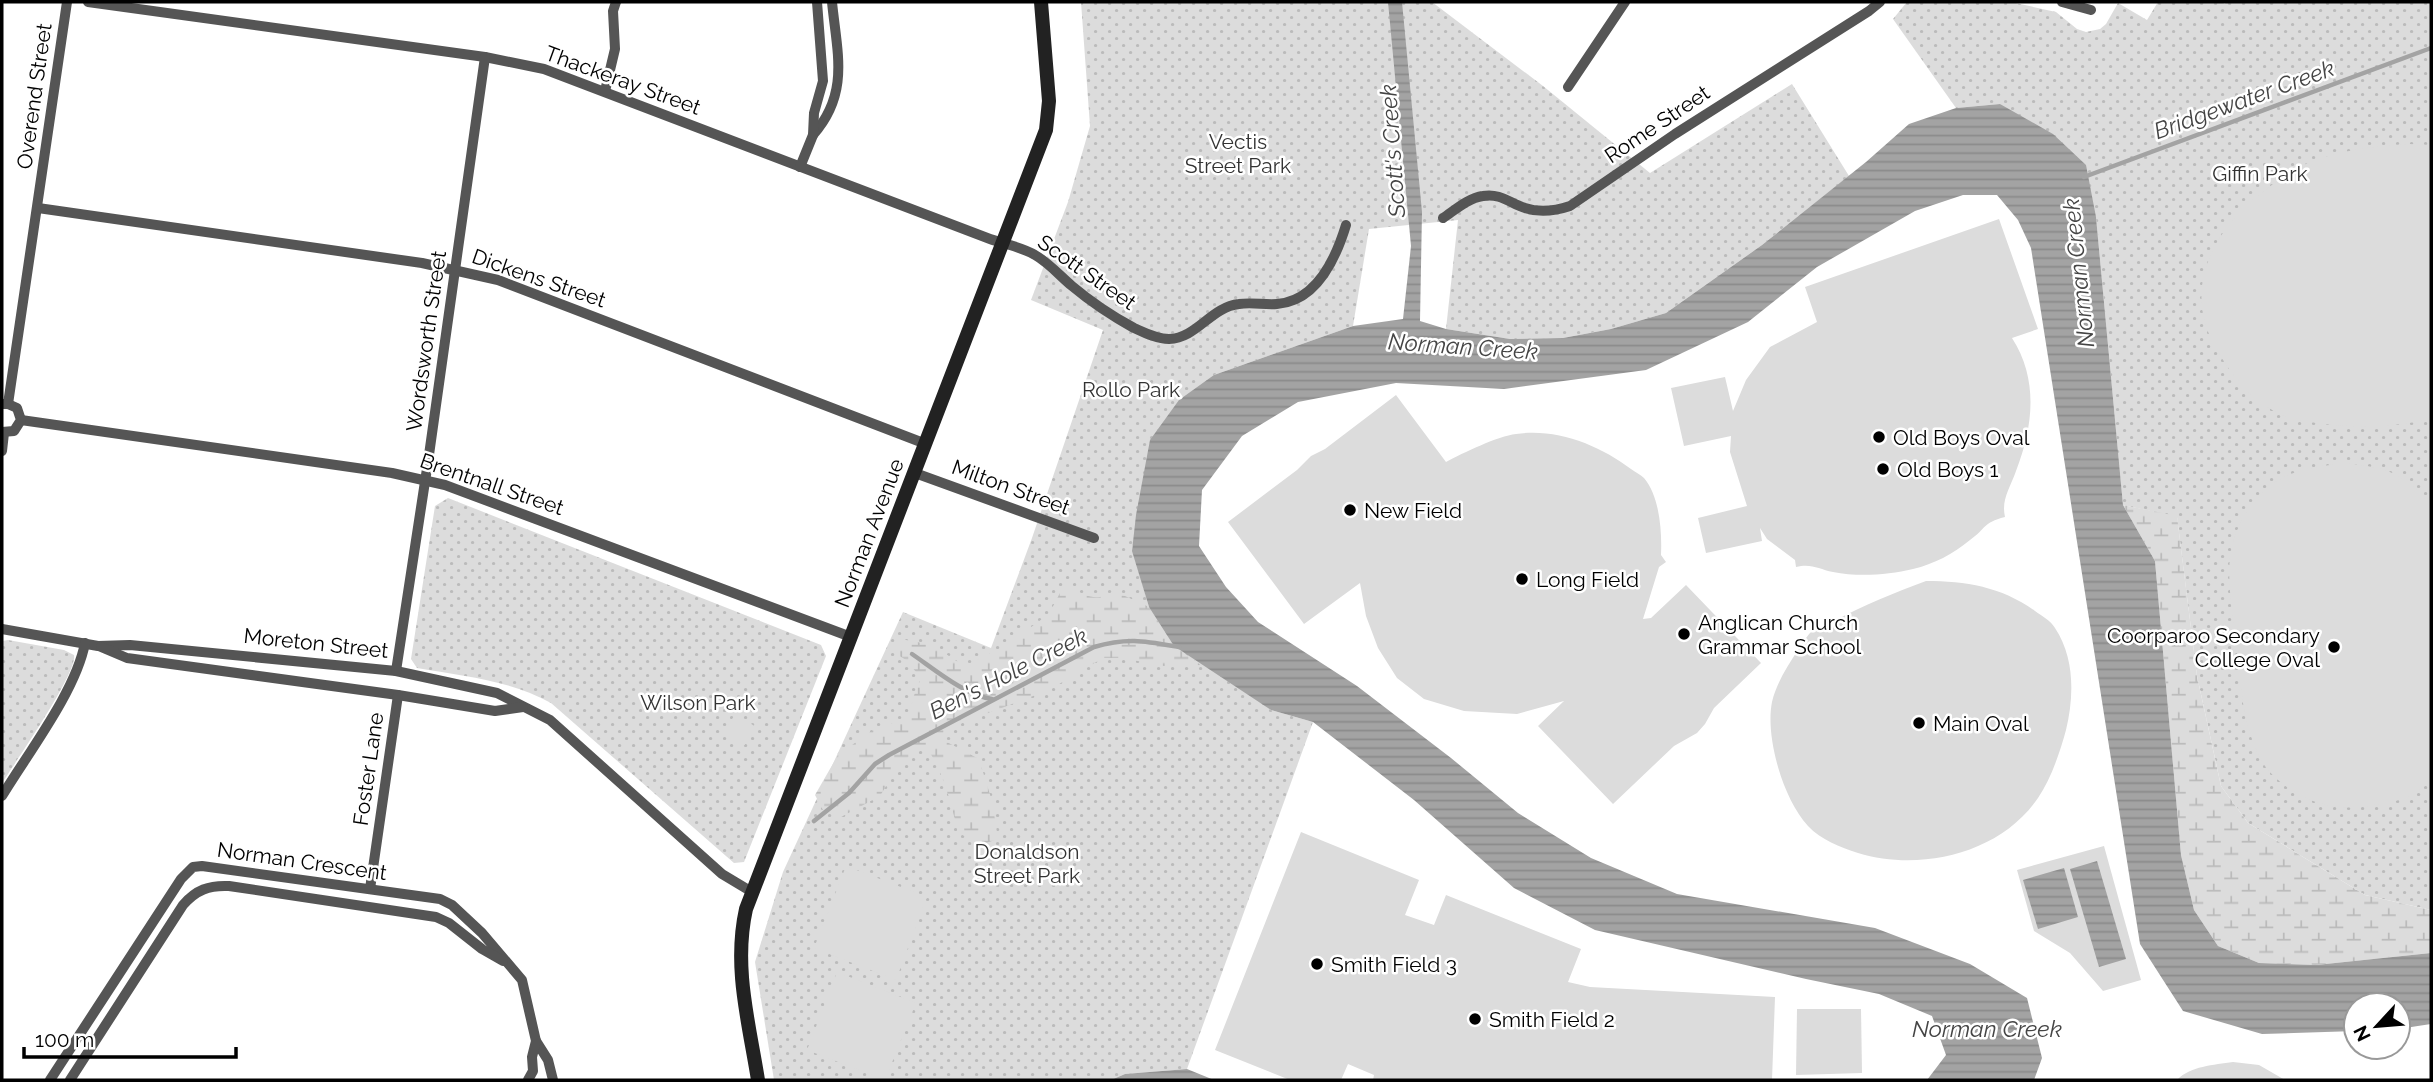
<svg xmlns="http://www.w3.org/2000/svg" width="2433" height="1082" viewBox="0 0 2433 1082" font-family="Raleway,sans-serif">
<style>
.grass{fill:url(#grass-dots)}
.wetland{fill:url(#wetland-marsh)}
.pitch{fill:#dcdcdc}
.water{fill:url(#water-rules)}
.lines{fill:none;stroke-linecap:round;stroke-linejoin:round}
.stream{stroke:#a3a3a3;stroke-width:4.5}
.street{stroke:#555;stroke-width:10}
.secondary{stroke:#222;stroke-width:14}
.poi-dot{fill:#000;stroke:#fff;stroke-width:2.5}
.labels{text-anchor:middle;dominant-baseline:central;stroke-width:5;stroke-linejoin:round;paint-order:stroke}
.street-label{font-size:21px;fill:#000;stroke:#fff}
.park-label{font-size:21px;fill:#333;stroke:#fff}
.poi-label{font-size:21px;fill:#000;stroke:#fff;text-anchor:start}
.water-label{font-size:23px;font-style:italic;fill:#444;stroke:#fff}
</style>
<defs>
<pattern id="grass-dots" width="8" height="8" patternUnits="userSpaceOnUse" patternTransform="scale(1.75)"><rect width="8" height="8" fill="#dcdcdc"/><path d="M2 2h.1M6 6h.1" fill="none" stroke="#bbb" stroke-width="1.8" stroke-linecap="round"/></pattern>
<pattern id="wetland-marsh" width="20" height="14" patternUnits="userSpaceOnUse" patternTransform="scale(1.75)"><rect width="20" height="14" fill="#dcdcdc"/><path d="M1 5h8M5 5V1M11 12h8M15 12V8" fill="none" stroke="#bbb"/></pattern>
<pattern id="water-rules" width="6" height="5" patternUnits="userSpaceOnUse" patternTransform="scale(1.75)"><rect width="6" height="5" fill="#a3a3a3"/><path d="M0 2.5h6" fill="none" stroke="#8b8b8b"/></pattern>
</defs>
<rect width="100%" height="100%" fill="#fff"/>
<g class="grass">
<polygon points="1081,2 1432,2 1543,86 1650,173 1792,84 1849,176 1762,245 1666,313 1611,329 1563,338 1510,339 1446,329 1458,220 1369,229 1353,326 1214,375 1132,547 1149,607 1271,710 1313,722 1187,1069 1125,1074 1111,1080 774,1080 755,962 783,872 903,612 991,648 1032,538 1103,330 1031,300 1068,202 1090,126"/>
<polygon points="1907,2 2011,2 2056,12 2077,29 2086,32 2100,29 2106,24 2118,3 2147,20 2158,2 2221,2 2225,4 2226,2 2431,2 2431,910 2365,895 2248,823 2221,786 2197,676 2177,517 2123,505 2096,217 2000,104 1956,108 1893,19"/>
<path d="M 448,498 L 821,645 L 826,656 L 744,862 L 734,863 L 551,703 C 510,680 462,676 417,668 L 411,659 L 435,506 Z"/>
<path d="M 8,640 L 64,650 L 74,655 C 78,672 15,763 2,783 L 2,641 Z"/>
</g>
<g class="wetland">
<polygon points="2123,505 2177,516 2197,676 2221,786 2248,823 2365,895 2431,910 2431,953 2316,965 2259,963 2218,946 2194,910 2181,855 2155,561"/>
<path d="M 1071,588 C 1088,597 1097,602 1114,591 L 1149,607 L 1174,646 L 1201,665 L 1164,666 L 1122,658 L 1103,658 L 1049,690 L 957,725 L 943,740 L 979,759 L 992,801 L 998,839 L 983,844 L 958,833 C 954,812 940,759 923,745 L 898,766 L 880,796 L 841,817 L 824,812 L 815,795 L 838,755 L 873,730 L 909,717 L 913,698 L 921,678 L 906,660 L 895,653 L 898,639 C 913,641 930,643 943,652 C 952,658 958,663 969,667 L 982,656 L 1001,649 L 1049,614 L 1061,591 Z"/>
</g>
<g class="pitch">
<path d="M 2409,144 L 2431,145 L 2431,419 C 2389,428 2347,429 2305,421 C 2298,420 2290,419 2284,416 C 2254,403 2233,378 2217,350 C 2179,287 2216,225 2269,187 C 2283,177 2299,166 2315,160 C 2347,149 2377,146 2409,144 Z"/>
<path d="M 1999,219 L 2038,329 L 2012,338 C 2039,380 2033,427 2016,471 C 2010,488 2001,500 2005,517 C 1982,523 1987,528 1970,540 C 1953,554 1934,564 1913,569 C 1888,575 1858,577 1833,572 C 1819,569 1811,563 1796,567 L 1795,560 L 1767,539 L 1760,528 L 1762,541 L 1706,553 L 1698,518 L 1747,506 L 1730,452 L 1731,436 L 1684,446 L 1671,388 L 1725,377 L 1733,411 L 1746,380 L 1770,347 L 1817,322 L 1805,287 Z"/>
<path d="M 1396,395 L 1446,462 C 1463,453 1498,436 1516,434 C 1557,428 1599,445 1631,469 C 1635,472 1641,475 1644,478 C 1660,497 1662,532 1661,555 L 1666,562 L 1659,567 L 1643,619 L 1651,618 L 1686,585 L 1761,663 L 1714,708 L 1705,724 L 1697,733 L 1674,746 L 1613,804 L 1538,726 L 1564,701 L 1517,714 L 1464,711 L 1424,699 L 1397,678 L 1378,648 L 1366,616 L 1360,583 L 1304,624 L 1228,522 L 1297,470 L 1311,456 L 1325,449 Z"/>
<path d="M 2346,463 C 2387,468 2407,473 2431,508 L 2431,781 C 2408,800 2398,801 2369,806 C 2330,812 2294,799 2268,770 C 2262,763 2256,751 2253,742 C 2241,711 2240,675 2236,642 C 2233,615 2225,574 2232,547 C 2236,529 2246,509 2259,496 C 2283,470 2313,467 2346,463 Z"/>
<path d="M 1926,581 C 1966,581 2002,587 2035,611 C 2042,616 2051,621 2055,628 C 2075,658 2074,697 2066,730 C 2060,752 2051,779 2038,798 C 2000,854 1920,872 1858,853 C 1840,847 1821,840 1808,826 C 1783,799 1765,737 1772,702 C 1776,684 1788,665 1798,650 C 1802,645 1806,637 1810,633 C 1816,627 1827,624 1834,621 C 1864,605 1894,593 1926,581 Z"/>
<polygon points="736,713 757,728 743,747 723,733"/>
<polygon points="1301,832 1419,880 1405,915 1434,925 1446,895 1581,949 1568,982 1590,987 1775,997 1772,1080 1373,1080 1374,1075 1348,1064 1341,1080 1290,1080 1215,1050"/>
<polygon points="2104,846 2141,980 2103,991 2070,953 2034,931 2017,870"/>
<polygon points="846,866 927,897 896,980 814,948"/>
<polygon points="837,972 916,1003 885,1080 807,1050"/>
<polygon points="1797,1009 1861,1009 1862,1073 1796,1075"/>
<path d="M 2233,1062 L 2259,1065 L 2285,1080 L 2177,1080 C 2190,1066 2214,1065 2233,1062 Z"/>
</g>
<g class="water">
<polygon points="1388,2 1402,2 1422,212 1420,321 1446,329 1510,339 1563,338 1611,329 1666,313 1762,245 1866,162 1909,124 1956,108 2000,104 2053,134 2086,165 2096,217 2123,505 2155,561 2181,855 2194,910 2218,946 2259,963 2316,965 2431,953 2431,1024 2398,1029 2398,1005 2356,1005 2356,1031 2262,1034 2183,1011 2140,944 2031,248 2018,220 1997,195 1963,195 1915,211 1817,267 1748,322 1646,370 1504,389 1396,383 1298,402 1242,436 1202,490 1199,546 1226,587 1258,622 1357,686 1451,758 1518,813 1591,858 1677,894 1875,928 1970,964 2027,998 2042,1058 2034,1080 1927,1080 1946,1055 1932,1016 1879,994 1806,979 1595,930 1514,888 1414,800 1313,722 1271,710 1174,646 1149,607 1132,551 1136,515 1150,440 1179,400 1214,375 1353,326 1403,319 1411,246"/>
<polygon points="2097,861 2126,959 2099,967 2070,869"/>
<polygon points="2064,868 2078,917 2038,929 2023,880"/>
<polygon points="1187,1069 1214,1080 1111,1080 1125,1074"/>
</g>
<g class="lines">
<g class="stream">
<polyline points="2084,177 2431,48"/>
<path d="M 912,654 C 934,669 966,696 992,699"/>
<path d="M 814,821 L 849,793 L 875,764 L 889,755 L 1094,647 C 1128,637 1145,641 1179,647"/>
</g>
<g class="street">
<path d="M 88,2 L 485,57 L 544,69 L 990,239 C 1004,244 1022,247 1035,255 C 1049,263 1060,276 1072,286 C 1091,302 1112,316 1134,328 C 1145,333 1157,339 1169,339 C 1197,338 1211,307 1239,304 C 1252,302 1264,305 1277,304 C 1317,301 1336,258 1346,225"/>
<polyline points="2062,2 2091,10"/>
<polyline points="1568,87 1625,2"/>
<polyline points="605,91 615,49 613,11 616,2"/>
<path d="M 813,135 C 850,93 837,53 832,2"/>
<polyline points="800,167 813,135 814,113 823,81 817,2"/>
<polyline points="38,208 422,263 498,280 926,444"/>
<path d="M 1443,218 C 1455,210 1468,198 1483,196 C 1500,193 1510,203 1525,208 C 1540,213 1555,211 1570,206 L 1675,134 L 1869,11 L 1880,2"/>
<polyline points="8,404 67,2"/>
<polyline points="21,420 392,473 445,485 851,637"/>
<polyline points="2,432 14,431 21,420 17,408 8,404 3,404"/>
<polyline points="2,451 4,433"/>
<polyline points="915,473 1094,538"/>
<polyline points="2,629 98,646 130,645 396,671 497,693 550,720 722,874 752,892"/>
<polyline points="101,647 127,658 398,695 495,711 523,707"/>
<polyline points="396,671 428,462 485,57"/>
<path d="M 2,796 C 28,753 76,691 85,643"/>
<polyline points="370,889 398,695"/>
<polyline points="536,1041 548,1060 553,1080"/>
<polyline points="50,1080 181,879 193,867 202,866 440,899 452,905 482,933 522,980 536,1041 532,1057 533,1071 528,1080"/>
<path d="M 70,1080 L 183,905 C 196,890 209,885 229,886 L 436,917 L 449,923 L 482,949 L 503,961"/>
</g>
<path class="secondary" d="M 758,1080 C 749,1023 733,967 746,909 L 1046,130 L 1049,101 L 1041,2"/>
</g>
<g class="poi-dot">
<circle cx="1879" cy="437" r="7"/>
<circle cx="1883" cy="469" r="7"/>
<circle cx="1350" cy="510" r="7"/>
<circle cx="1522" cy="579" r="7"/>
<circle cx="1684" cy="634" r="7"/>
<circle cx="2334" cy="647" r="7"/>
<circle cx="1919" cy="723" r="7"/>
<circle cx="1317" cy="964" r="7"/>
<circle cx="1475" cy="1019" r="7"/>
</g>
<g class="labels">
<g class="street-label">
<text transform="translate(623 80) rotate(20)">Thackeray Street</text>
<text transform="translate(34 96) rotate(-82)">Overend Street</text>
<text transform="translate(1657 124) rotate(-34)">Rome Street</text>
<text transform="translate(1087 272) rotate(35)">Scott Street</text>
<text transform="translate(539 278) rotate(19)">Dickens Street</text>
<text transform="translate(426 341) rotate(-82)">Wordsworth Street</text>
<text transform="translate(492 484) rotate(19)">Brentnall Street</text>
<text transform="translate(1011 487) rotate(20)">Milton Street</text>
<text transform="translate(869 533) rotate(-69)">Norman Avenue</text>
<text transform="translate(316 643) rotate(6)">Moreton Street</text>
<text transform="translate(368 769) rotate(-82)">Foster Lane</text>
<text transform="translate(302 861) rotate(8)">Norman Crescent</text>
</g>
<g class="park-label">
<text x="1238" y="141">Vectis<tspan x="1238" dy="24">Street Park</tspan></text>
<text x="2260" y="173">Giffin Park</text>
<text x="1131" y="389">Rollo Park</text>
<text x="698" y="702">Wilson Park</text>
<text x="1027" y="851">Donaldson<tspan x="1027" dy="24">Street Park</tspan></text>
</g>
<g class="poi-label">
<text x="1893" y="437">Old Boys Oval</text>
<text x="1897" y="469">Old Boys 1</text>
<text x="1364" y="510">New Field</text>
<text x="1536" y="579">Long Field</text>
<text x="1698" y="622">Anglican Church<tspan x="1698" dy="24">Grammar School</tspan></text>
<text x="2320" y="635" text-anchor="end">Coorparoo Secondary<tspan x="2320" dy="24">College Oval</tspan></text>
<text x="1933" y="723">Main Oval</text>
<text x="1331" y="964">Smith Field 3</text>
<text x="1489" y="1019">Smith Field 2</text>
</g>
<g class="water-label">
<text transform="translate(2244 99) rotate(-20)">Bridgewater Creek</text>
<text transform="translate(1392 151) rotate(-94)">Scott's Creek</text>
<text transform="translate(2078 273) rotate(-96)">Norman Creek</text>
<text transform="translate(1463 346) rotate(4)">Norman Creek</text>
<text transform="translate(1008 673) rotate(-27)">Ben's Hole Creek</text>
<text x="1987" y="1028">Norman Creek</text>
</g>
</g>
<rect width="2433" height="1082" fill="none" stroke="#000000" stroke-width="7"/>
<g transform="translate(2377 1026) rotate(244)"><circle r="33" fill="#ffffff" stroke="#999999" stroke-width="2"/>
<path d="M0-5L12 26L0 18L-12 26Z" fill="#000000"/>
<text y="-10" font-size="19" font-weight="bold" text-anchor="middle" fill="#000000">N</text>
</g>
<path d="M24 1047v10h212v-10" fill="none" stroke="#000000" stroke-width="3.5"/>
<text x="35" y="1047" font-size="21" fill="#000000" stroke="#ffffff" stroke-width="5" paint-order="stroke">100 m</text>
</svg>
